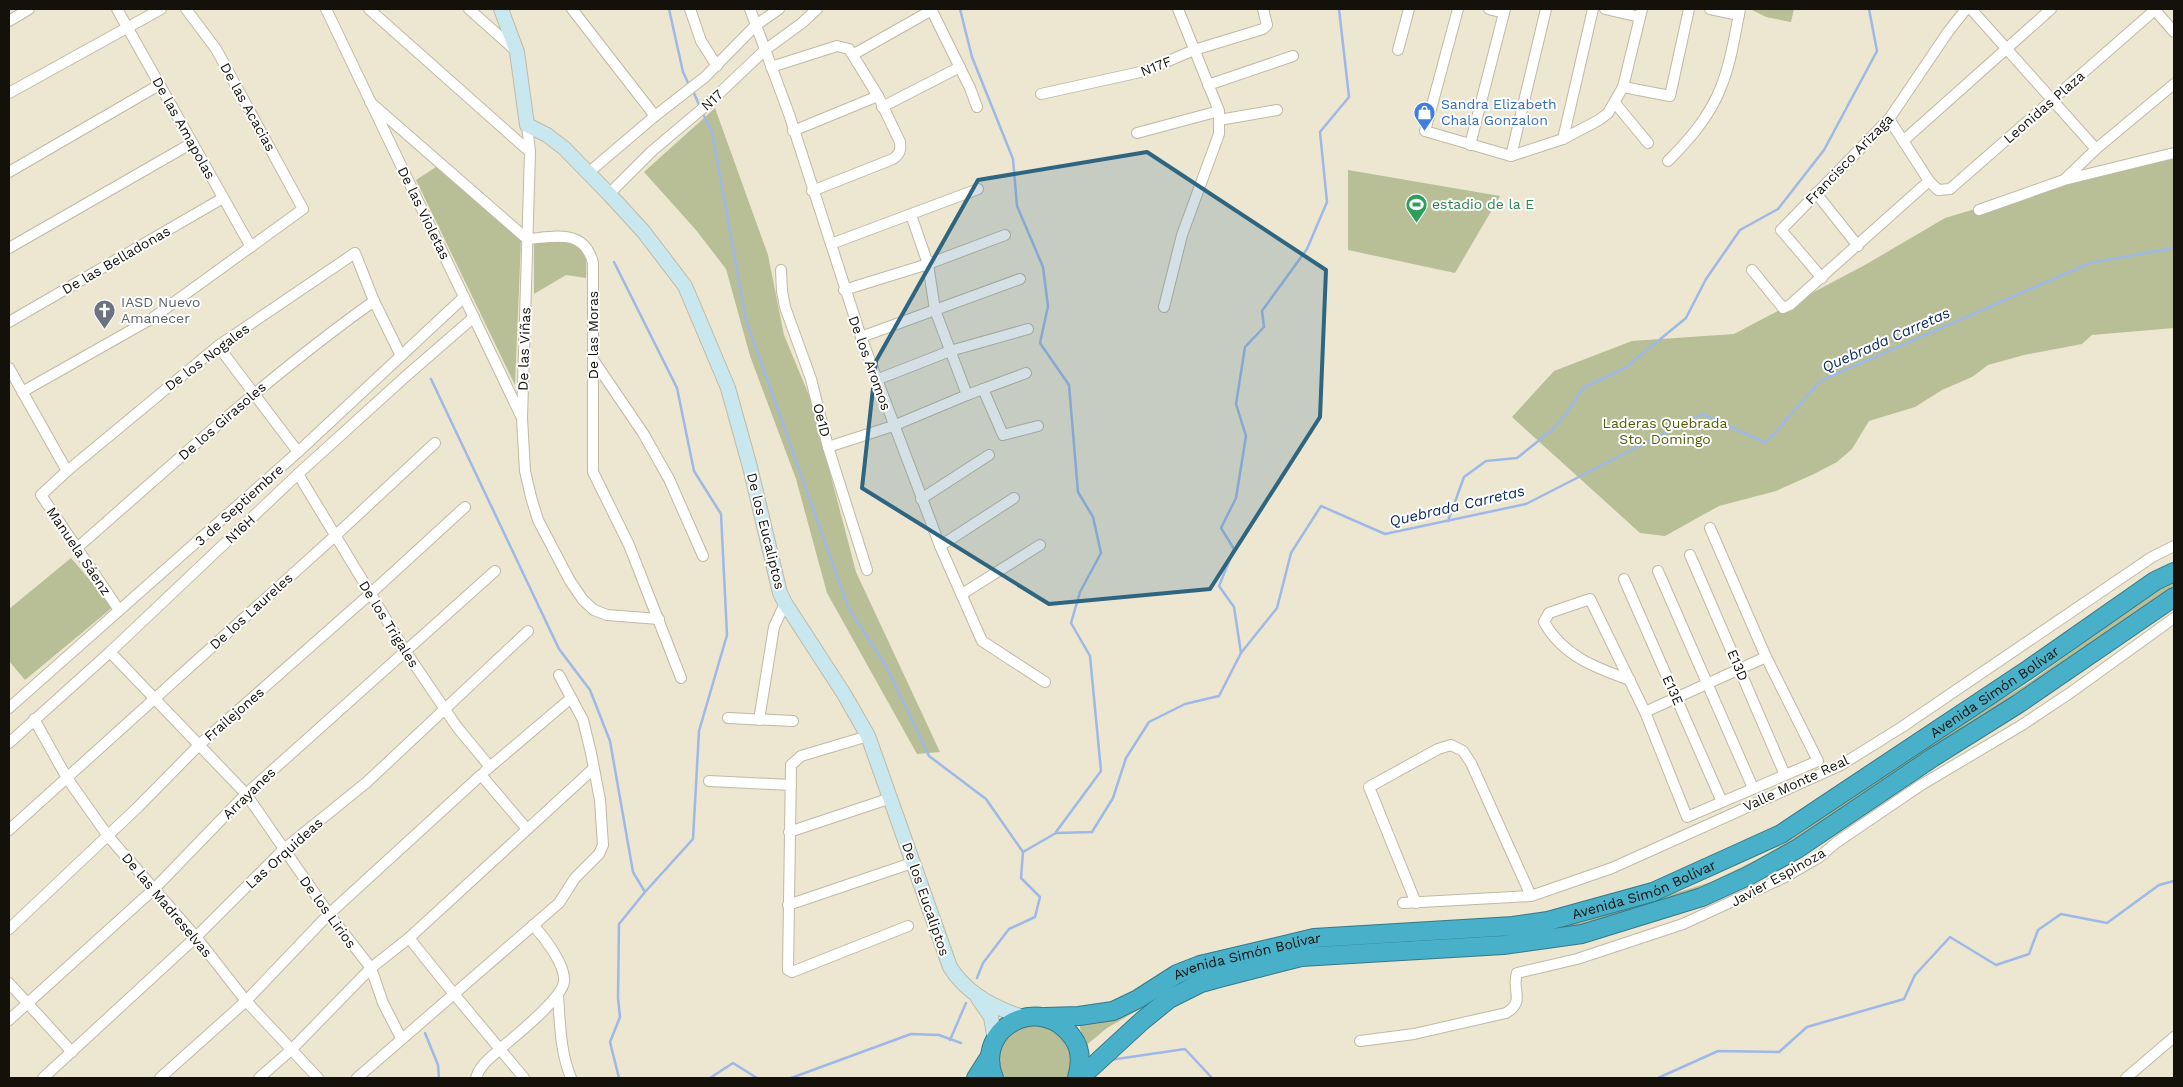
<svg xmlns="http://www.w3.org/2000/svg" width="2183" height="1087" viewBox="0 0 2183 1087" font-family="'Work Sans',sans-serif">
<style>
.green{fill:#b8bf97}
.lines{fill:none;stroke-linecap:round;stroke-linejoin:round}
.stream{stroke:#9eb9e7;stroke-width:2.5}
.street-casing{stroke:#c0b9a4;stroke-width:12}
.secondary-casing{stroke:#c0b9a4;stroke-width:16}
.highway-casing{stroke:#367886;stroke-width:20}
.street{stroke:#fff;stroke-width:10}
.secondary{stroke:#c8e7ef;stroke-width:14}
.highway{stroke:#49b0ca;stroke-width:18}
.marked{fill:#2e6580;fill-opacity:0.2;stroke:#2e6580;stroke-width:4;stroke-linejoin:round}
.labels{text-anchor:middle;dominant-baseline:central;stroke-width:4;stroke-linejoin:round;paint-order:stroke}
.street-label{font-size:14px;fill:#131109;stroke:#fff}
.shop-label{font-size:14px;fill:#366cbe;stroke:#fff;text-anchor:start}
.leisure-label{font-size:14px;fill:#27864d;stroke:#fff;text-anchor:start}
.worship-label{font-size:14px;fill:#5b616d;stroke:#fff;text-anchor:start}
.park-label{font-size:14px;fill:#535d04;stroke:#fff}
.water-label{font-size:15px;font-style:italic;fill:#0d2d62;stroke:#fff}
</style>
<rect width="100%" height="100%" fill="#ede6d1"/>
<g class="green">
<polygon points="1750,9 1794,9 1791,22 1766,17"/>
<polygon points="715,108 768,255 784,335 811,400 856,572 940,752 917,754 827,593 796,479 750,356 726,269 696,230 644,172"/>
<polygon points="2174,156 2174,328 2092,335 2082,344 2024,355 1988,365 1972,377 1942,390 1915,407 1869,421 1852,449 1837,462 1814,474 1776,491 1719,506 1665,536 1640,533 1512,417 1554,371 1632,341 1734,334 1865,265 1945,218 2036,191"/>
<polygon points="436,167 521,240 515,385 416,180"/>
<polygon points="1348,170 1500,196 1455,273 1348,250"/>
<path d="M 568,239 C 587,249 587,258 586,278 L 566,275 L 534,294 L 534,241 Z"/>
<polygon points="71,558 113,607 25,680 9,661 9,609"/>
<polygon points="2174,581 2174,589 2047,678 1881,782 1813,831 1713,886 1615,921 1501,941 1346,945 1302,949 1152,1002 1107,1028 1084,1047 1079,1023 1222,966 1285,948 1522,932 1579,923 1711,882 1760,858 1798,835 1854,794 1949,731 2030,682 2145,598"/>
<polygon points="1026,1020 1063,1032 1075,1057 1070,1078 997,1078 996,1043"/>
</g>
<g class="lines">
<g class="stream">
<polyline points="669,9 683,72 690,87"/>
<polyline points="960,9 972,57 1013,159 1017,206 1043,267 1048,306 1040,343 1069,385 1078,492 1093,517 1101,553 1080,592 1071,623 1090,656 1101,771 1056,832"/>
<polyline points="693,91 700,107"/>
<polyline points="702,112 712,132 746,320 848,607 886,666 929,756 986,799 1023,852"/>
<polyline points="614,262 677,388 694,471 721,514 727,635 699,731 693,839 645,892 619,924 618,998 620,1017 610,1042 619,1078"/>
<polyline points="431,379 559,649 590,690 610,741 633,872 645,892"/>
<polyline points="1448,521 1464,477 1486,461 1517,458 1552,430 1566,414 1583,388 1625,368 1686,318 1706,279 1740,230 1778,209 1824,150 1877,51 1869,9"/>
<polyline points="1241,653 1234,607 1219,586 1234,549 1221,528 1236,498 1246,436 1236,404 1245,347 1264,327 1262,311 1307,249 1327,202 1320,132 1349,97 1339,9"/>
<polyline points="977,978 983,963 1009,929 1035,917 1040,897 1021,878 1023,852 1056,833 1092,832 1113,798 1126,758 1149,722 1185,704 1219,696 1241,653 1277,608 1291,553 1321,506 1385,534 1526,504 1702,414 1766,443 1820,381 2090,263 2174,248"/>
<polyline points="425,1033 438,1065 439,1078"/>
<polyline points="950,1040 966,1003"/>
<polyline points="1110,1060 1185,1049 1212,1078"/>
<polyline points="710,1078 733,1063 757,1078"/>
<polyline points="791,1078 911,1034 939,1035 961,1043"/>
<polyline points="1658,1078 1718,1051 1779,1052 1807,1027 1904,999 1915,975 1950,937 1996,965 2029,954 2038,930 2061,914 2107,923 2159,885 2174,881"/>
</g>
<defs>
<g id="street">
<polyline points="117,9 251,247"/>
<polyline points="326,9 521,416"/>
<polyline points="369,9 530,152"/>
<polyline points="469,9 515,50"/>
<polyline points="572,9 655,116"/>
<polyline points="690,9 701,41 717,66"/>
<polyline points="750,9 789,114 861,337 940,546 982,641 1045,682"/>
<polyline points="931,9 970,88 977,107"/>
<polyline points="1458,9 1425,131 1511,156 1563,139 1599,120 1608,113 1623,87 1642,9"/>
<polyline points="1489,9 1504,13"/>
<polyline points="1605,9 1640,17"/>
<polyline points="1710,9 1739,15"/>
<polyline points="1971,9 2096,149"/>
<polyline points="2154,9 2174,32"/>
<polyline points="9,21 29,9"/>
<polyline points="1398,50 1409,9"/>
<polyline points="854,54 932,10"/>
<path d="M 771,67 L 837,46 L 849,49 L 878,96 L 900,142 C 901,150 900,154 893,159 L 812,191"/>
<polyline points="1208,85 1293,56"/>
<polyline points="1623,87 1670,96 1689,9"/>
<polyline points="9,93 161,9"/>
<polyline points="1041,94 1145,71 1194,50 1263,29 1267,25 1263,9"/>
<path d="M 370,102 L 527,239 C 555,237 584,228 593,263 L 593,472 L 629,545 L 681,678"/>
<polyline points="1615,103 1648,143"/>
<polyline points="882,107 960,67"/>
<polyline points="1889,119 1929,181 1938,190 1950,189 2156,9"/>
<polyline points="1219,120 1277,110"/>
<polyline points="527,125 530,152 522,418 525,471 531,497 538,520 570,581 583,600 594,610 607,615 659,619"/>
<polyline points="793,131 878,96"/>
<polyline points="1137,133 1219,111"/>
<polyline points="1563,139 1593,9"/>
<polyline points="1903,141 2051,9"/>
<polyline points="1470,145 1505,9"/>
<polyline points="1511,156 1546,9"/>
<path d="M 1668,161 C 1689,140 1710,116 1721,87 C 1731,63 1735,34 1740,9"/>
<polyline points="9,172 159,85"/>
<polyline points="588,173 655,116 705,77 756,25 779,9"/>
<polyline points="2066,178 2096,149 2174,84"/>
<polyline points="1816,193 1858,246"/>
<polyline points="609,194 652,151 709,103 765,50 802,23 817,9"/>
<polyline points="1979,210 2064,180 2174,153"/>
<polyline points="831,244 978,189"/>
<polyline points="9,248 192,143"/>
<polyline points="781,270 782,291 785,307 811,379 828,447 867,570"/>
<polyline points="1752,270 1783,308 1790,305 1929,181"/>
<polyline points="1822,278 1781,230 1889,119 1948,32 1966,9"/>
<polyline points="844,290 928,264 1005,235"/>
<polyline points="1164,307 1182,235 1219,134 1219,111 1178,9"/>
<polyline points="9,322 223,198"/>
<polyline points="861,337 1020,279"/>
<polyline points="218,346 298,452"/>
<polyline points="594,361 643,433 669,479 703,556"/>
<polyline points="9,368 67,471 41,495 119,610"/>
<polyline points="876,380 950,351 1028,329"/>
<polyline points="983,389 1003,435 1038,426"/>
<polyline points="22,392 151,319 303,209 216,49 186,9"/>
<polyline points="967,395 1026,373"/>
<polyline points="828,447 893,426 967,395 935,310 928,264 911,215"/>
<polyline points="67,471 218,346 355,253 374,301 401,356"/>
<polyline points="298,474 406,652 457,727 490,767"/>
<polyline points="921,499 989,455"/>
<polyline points="940,546 1014,498"/>
<path d="M 77,548 C 174,463 269,376 374,301"/>
<polyline points="1690,555 1785,775"/>
<polyline points="1658,571 1753,788"/>
<polyline points="1624,579 1722,802"/>
<polyline points="962,594 1040,545"/>
<polyline points="110,652 246,794 329,914 371,968 383,1003 401,1038"/>
<path d="M 1630,680 C 1596,668 1563,656 1544,622 L 1549,613 L 1590,599 L 1645,712 L 1687,817 L 1818,761 L 1766,657 L 1710,528"/>
<polyline points="9,708 298,452 464,297"/>
<polyline points="1645,712 1766,657"/>
<polyline points="728,718 793,721"/>
<polyline points="34,719 67,778 108,836 196,937 246,1001 318,1078"/>
<polyline points="759,720 774,627 785,603"/>
<polyline points="868,736 801,756 791,765 788,970 792,972 908,926"/>
<polyline points="9,743 110,652 298,474 405,377 474,317"/>
<polyline points="485,771 570,699"/>
<polyline points="709,781 791,785"/>
<polyline points="9,830 336,535 435,443"/>
<polyline points="789,832 891,798"/>
<polyline points="1403,903 1531,896 1612,868 1841,765 1902,727 2152,557 2174,546"/>
<polyline points="1416,903 1369,787 1438,749 1451,745 1463,751 1471,763 1531,896"/>
<polyline points="788,905 912,863"/>
<polyline points="9,929 138,807 200,744 370,594 465,507"/>
<polyline points="9,983 72,1052"/>
<path d="M 558,995 C 560,1023 560,1051 571,1078"/>
<polyline points="9,1020 154,889 246,794 495,571"/>
<path d="M 1360,1041 L 1414,1034 L 1506,1013 C 1526,1001 1511,990 1517,973 L 1577,959 L 1683,924 L 1785,877 L 1818,858 L 1837,842 L 1921,785 L 2022,725 L 2070,693 L 2174,618"/>
<polyline points="43,1078 196,937 283,850 367,782 528,631"/>
<polyline points="160,1078 246,1001 329,914 481,775 527,829"/>
<polyline points="259,1078 291,1050 371,968 409,938 593,769"/>
<polyline points="357,1078 454,994 409,938"/>
<path d="M 476,1078 C 480,1065 490,1058 500,1049 C 515,1036 561,1000 564,982 C 566,965 544,937 533,925"/>
<polyline points="524,1078 454,994 559,903 575,878 599,854 603,845 600,800 591,753 583,720 559,675"/>
<polyline points="2126,1078 2174,1037"/>
</g>
<g id="secondary">
<path d="M 501,9 L 517,52 L 527,125 L 547,135 L 564,148 L 609,194 L 643,231 L 685,286 L 728,388 L 750,467 L 780,593 L 785,603 L 844,694 L 868,736 L 950,967 C 967,994 994,1008 1023,1017"/>
<polyline points="978,998 991,1017 995,1040"/>
</g>
<g id="highway">
<path id="s1" d="M 1045,1017 L 1079,1016 L 1113,1011 L 1138,999 L 1177,974 L 1200,965 L 1314,938 L 1513,926 L 1548,921 L 1653,892 L 1781,834 L 2029,669 L 2155,581 L 2174,572"/>
<polyline points="976,1078 990,1056"/>
<path d="M 994,1078 C 973,1027 1042,992 1073,1038 C 1082,1050 1081,1064 1077,1078"/>
<polyline points="1080,1078 1142,1021 1169,999 1201,983 1219,978 1301,957 1503,945 1582,934 1702,897 1748,876 1797,849 1932,758 2018,704 2174,597"/>
</g>
</defs>
<use href="#street" class="street-casing"/>
<use href="#secondary" class="secondary-casing"/>
<use href="#highway" class="highway-casing"/>
<use href="#street" class="street"/>
<use href="#secondary" class="secondary"/>
<use href="#highway" class="highway"/>
</g>
<path class="marked" d="M 1147,152 L 1326,270 L 1320,417 L 1210,589 L 1049,604 L 862,488 L 876,361 L 978,180 Z"/>
<defs>
<symbol id="shop-pin" viewBox="-11 -11 22 30"><path d="M0 17L-7.5 6A9.5 9.5 0 1 1 7.5 6Z" fill="#3f7fe0" stroke="#fff"/><path d="M-5-2.5h2.3a2.7 3.5 0 0 1 5.4 0H5L5.5 6h-11ZM-1.5-2.5h3a1.5 2.3 0 0 0-3 0Z" fill="#fff"/></symbol>
<symbol id="stadium-pin" viewBox="-11 -11 22 30"><path d="M0 17L-7.5 6A9.5 9.5 0 1 1 7.5 6Z" fill="#2e9e5b" stroke="#fff"/><path d="M0-5a6.5 5 0 1 0 0 10a6.5 5 0 1 0 0-10ZM-3.5-1.8h7v3.6h-7Z" fill="#fff"/></symbol>
<symbol id="church-pin" viewBox="-11 -11 22 30"><path d="M0 17L-7.5 6A9.5 9.5 0 1 1 7.5 6Z" fill="#6b7280" stroke="#fff"/><path d="M-1.2-6h2.4v3.5h3.3v2.4h-3.3V6h-2.4V-.1h-3.3v-2.4h3.3Z" fill="#fff"/></symbol>
</defs>
<g fill-rule="evenodd">
<use href="#shop-pin" x="1412" y="100" width="25" height="34"/>
<use href="#stadium-pin" x="1404" y="192" width="25" height="34"/>
<use href="#church-pin" x="92" y="298" width="25" height="34"/>
</g>
<g class="labels">
<g class="street-label">
<text transform="translate(1156 66) rotate(-21)">N17F</text>
<text transform="translate(712 100) rotate(-42)">N17</text>
<text transform="translate(248 107) rotate(61)">De las Acacias</text>
<text transform="translate(2044 107) rotate(-41)">Leonidas Plaza</text>
<text transform="translate(184 128) rotate(61)">De las Amapolas</text>
<text transform="translate(1849 159) rotate(-46)">Francisco Arizaga</text>
<text transform="translate(424 213) rotate(64)">De las Violetas</text>
<text transform="translate(116 260) rotate(-30)">De las Belladonas</text>
<text transform="translate(593 335) rotate(-90)">De las Moras</text>
<text transform="translate(524 349) rotate(-88)">De las Viñas</text>
<text transform="translate(207 357) rotate(-37)">De los Nogales</text>
<text transform="translate(870 363) rotate(70)">De los Aromos</text>
<text transform="translate(822 420) rotate(76)">Oe1D</text>
<text transform="translate(222 421) rotate(-41)">De los Girasoles</text>
<text transform="translate(239 505) rotate(-42)">3 de Septiembre</text>
<text transform="translate(240 529) rotate(-43)">N16H</text>
<text transform="translate(766 531) rotate(76)">De los Eucaliptos</text>
<text transform="translate(79 551) rotate(56)">Manuela Sáenz</text>
<text transform="translate(251 611) rotate(-42)">De los Laureles</text>
<text transform="translate(389 624) rotate(58)">De los Trigales</text>
<text transform="translate(1738 665) rotate(67)">E13D</text>
<text transform="translate(1673 690) rotate(66)">E13E</text>
<text stroke="none"><textPath href="#s1" startOffset="1025">Avenida Simón Bolívar</textPath></text>
<text transform="translate(234 714) rotate(-41)">Frailejones</text>
<text transform="translate(1796 783) rotate(-25)">Valle Monte Real</text>
<text transform="translate(249 793) rotate(-44)">Arrayanes</text>
<text transform="translate(284 853) rotate(-42)">Las Orquideas</text>
<text transform="translate(1778 877) rotate(-29)">Javier Espinoza</text>
<text stroke="none"><textPath href="#s1" startOffset="620">Avenida Simón Bolívar</textPath></text>
<text transform="translate(926 899) rotate(71)">De los Eucaliptos</text>
<text transform="translate(167 905) rotate(50)">De las Madreselvas</text>
<text transform="translate(328 912) rotate(54)">De los Lirios</text>
<text stroke="none"><textPath href="#s1" startOffset="215">Avenida Simón Bolívar</textPath></text>
</g>
<g class="shop-label">
<text x="1441" y="104">Sandra Elizabeth<tspan x="1441" dy="16">Chala Gonzalon</tspan></text>
</g>
<g class="leisure-label">
<text x="1432" y="204">estadio de la E</text>
</g>
<g class="worship-label">
<text x="121" y="302">IASD Nuevo<tspan x="121" dy="16">Amanecer</tspan></text>
</g>
<g class="park-label">
<text x="1665" y="423">Laderas Quebrada<tspan x="1665" dy="16">Sto. Domingo</tspan></text>
</g>
<g class="water-label">
<text transform="translate(1886 340) rotate(-24)">Quebrada Carretas</text>
<text transform="translate(1457 506) rotate(-13)">Quebrada Carretas</text>
</g>
</g>
<rect width="2183" height="1087" fill="none" stroke="#131109" stroke-width="20"/>
</svg>
